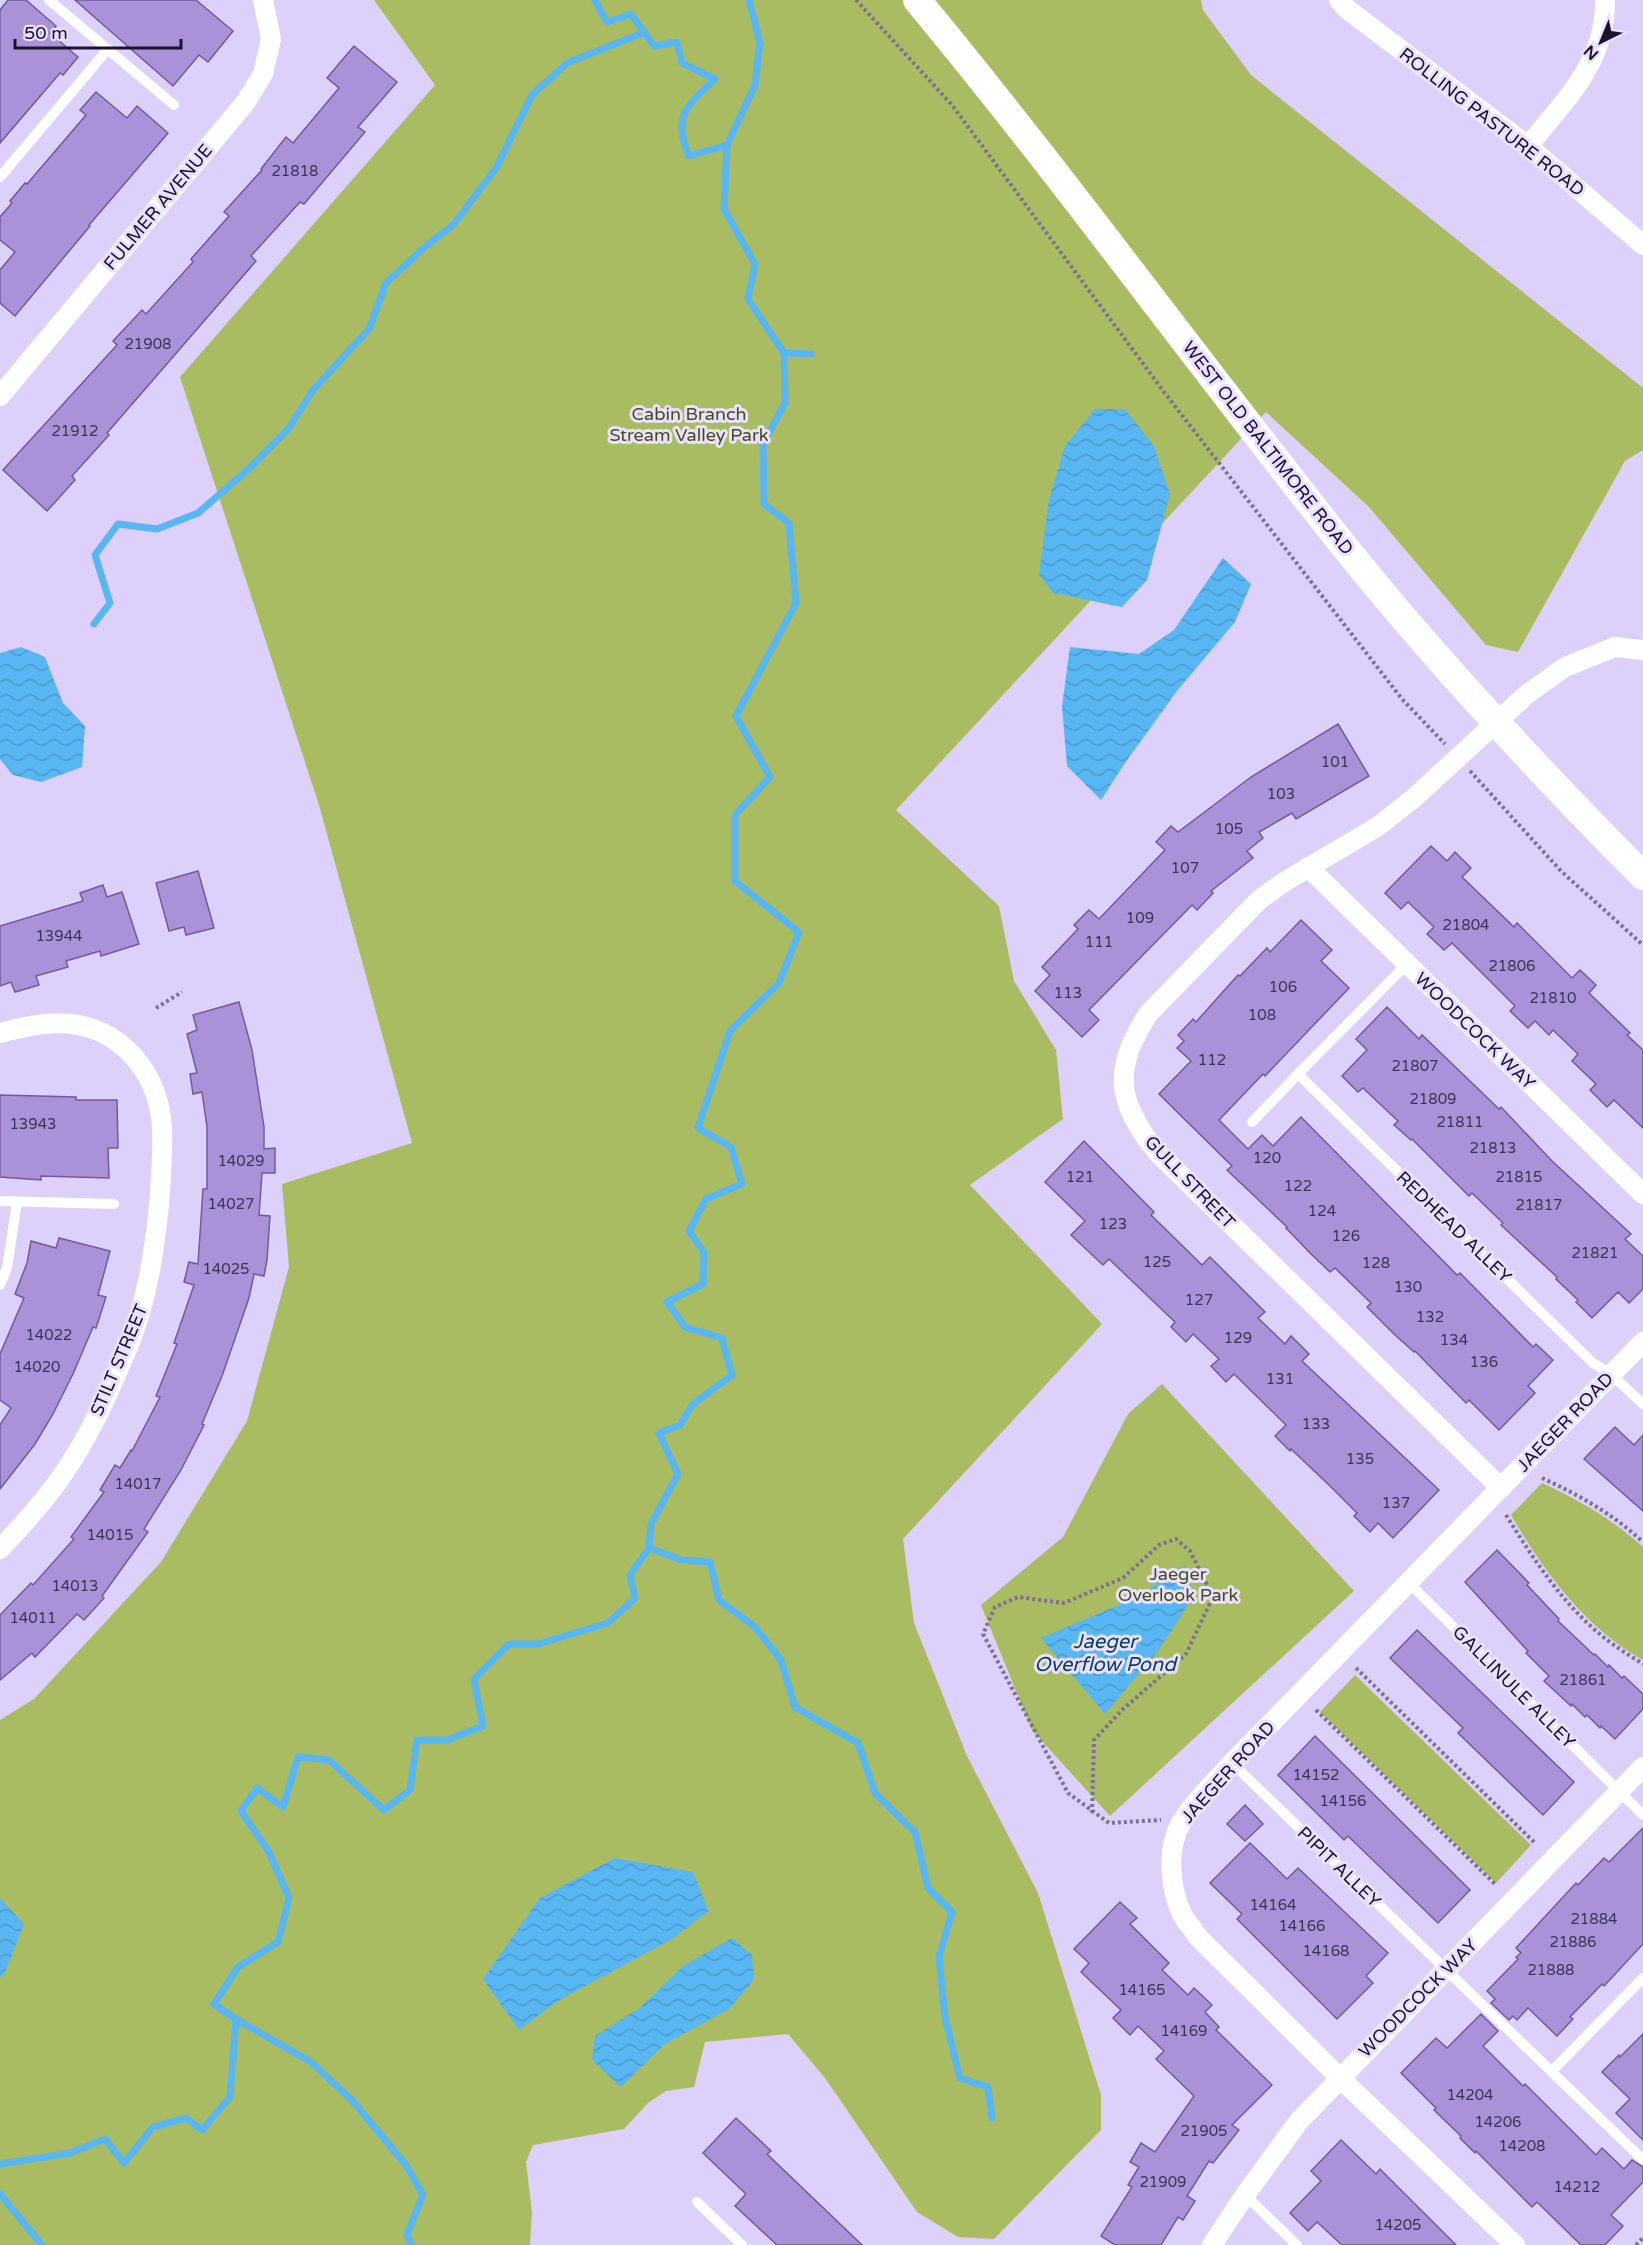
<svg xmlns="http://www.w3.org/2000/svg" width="1643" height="2245" viewBox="0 0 1643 2245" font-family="'Varela Round',sans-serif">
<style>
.green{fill:#a9bc61}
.water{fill:url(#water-waves)}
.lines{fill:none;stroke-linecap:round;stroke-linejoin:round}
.stream{stroke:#58b6f2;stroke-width:7}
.building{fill:#a992d7;stroke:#725b9b;stroke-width:1.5}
.path{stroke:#7d7194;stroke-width:4;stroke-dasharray:3 3;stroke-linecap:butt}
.lane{stroke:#fff;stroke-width:10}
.street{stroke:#fff;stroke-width:20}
.secondary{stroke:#fff;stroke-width:28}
.labels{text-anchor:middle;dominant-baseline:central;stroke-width:6;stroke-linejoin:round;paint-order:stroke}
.number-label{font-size:15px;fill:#3f3257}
.street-label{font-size:18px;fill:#1c122c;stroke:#e9e0fd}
.park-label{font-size:18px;fill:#444e1b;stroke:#e9e0fd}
.water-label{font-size:20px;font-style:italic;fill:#09405d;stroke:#e9e0fd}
</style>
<defs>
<pattern id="water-waves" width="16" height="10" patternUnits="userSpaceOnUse" patternTransform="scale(1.5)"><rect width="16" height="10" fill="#58b6f2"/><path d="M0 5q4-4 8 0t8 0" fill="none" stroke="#4c9bd0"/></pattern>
</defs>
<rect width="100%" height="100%" fill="#ddd0fb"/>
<g class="green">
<polygon points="374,0 1201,0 1203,10 1251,75 1643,388 1643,450 1625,461 1518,652 1486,645 1369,507 1266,412 896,810 999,906 1014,981 1056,1050 1063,1119 970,1185 1102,1324 903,1539 914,1623 967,1756 1038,1893 1101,2095 1101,2130 994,2239 958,2237 917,2212 825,2078 788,2034 705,2042 694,2087 666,2091 648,2103 624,2129 533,2145 526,2162 532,2212 530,2245 0,2245 0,1720 34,1699 161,1562 247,1421 289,1267 282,1184 412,1143 319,805 180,377 435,85"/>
<polygon points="1162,1384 1354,1591 1110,1816 1032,1730 981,1605 1063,1537 1128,1414"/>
<path d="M 1542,1483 C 1579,1500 1612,1519 1643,1547 L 1643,1660 C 1584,1627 1545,1573 1511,1515 Z"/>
<polygon points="1355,1675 1531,1845 1496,1883 1320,1712"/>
</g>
<g class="water">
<polygon points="1095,409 1125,409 1154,446 1170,494 1147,580 1122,607 1053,593 1039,574 1049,499 1065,446"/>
<polygon points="1223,558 1251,584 1235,622 1177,691 1125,763 1101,800 1067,766 1062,706 1070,647 1139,654 1174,630"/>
<polygon points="21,647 45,657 63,703 85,726 82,767 41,782 13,775 0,759 0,653"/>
<polygon points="1185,1565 1194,1596 1158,1651 1105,1714 1041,1638 1135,1598"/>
<polygon points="615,1858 693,1872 709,1911 672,1939 558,2001 519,2030 483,1979 540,1898"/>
<polygon points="0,1898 24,1924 4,1975 0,1977"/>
<polygon points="732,1938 752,1955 754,1980 729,2009 665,2044 621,2087 592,2060 595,2036 640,2008 683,1966"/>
</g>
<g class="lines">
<g class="stream">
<path d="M 595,0 L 607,22 L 631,14 L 654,46 L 677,42 L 682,63 L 715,79 C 687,106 672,115 689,156 L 727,145"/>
<polyline points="749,0 760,43 755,85 727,145 724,209 755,264 748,299 784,353 785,403 763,444 764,504 789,523 796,603 736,716 770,777 735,815 735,881 799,932 779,983 730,1031 698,1128 731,1147 742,1184 706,1199 689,1231 704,1252 703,1284 667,1302 685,1327 722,1338 732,1375 692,1405 680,1425 659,1433 678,1474 651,1524 649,1548 682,1560 710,1562 719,1600 755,1627 781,1660 795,1707 858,1743 875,1793 915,1832 928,1888 952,1912 939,1957 945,2017 960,2078 988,2087 992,2118"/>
<polyline points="784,353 811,354"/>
<polyline points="94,624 110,603 95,555 118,524 157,529 198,513 251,467 289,428 313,390 369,329 386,283 427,245 454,224 496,168 532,95 567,63 645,32"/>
<polyline points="236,2019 311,2062 352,2100 406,2165 423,2195 407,2234 411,2245"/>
<polyline points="0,2164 70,2153 105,2139 124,2163 153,2127 186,2118 202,2130 230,2097 236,2019 214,2004 238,1967 278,1942 289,1898 269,1852 241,1811 257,1788 283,1807 298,1757 329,1760 384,1810 410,1790 417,1740 447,1740 483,1726 474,1679 509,1644 538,1644 608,1623 635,1598 630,1575 649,1548"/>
<polyline points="0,2194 42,2245"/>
</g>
</g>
<g class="building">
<polygon points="8,0 26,0 56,26 50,33 78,57 63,75 60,73 0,143 0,10"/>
<polygon points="75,0 196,0 233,31 208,62 199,55 173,86"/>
<polygon points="354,46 397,82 358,127 365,132 304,204 300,202 251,256 256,261 107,433 109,435 72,476 75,480 47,511 3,470 117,345 113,341 142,310 146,314 193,262 191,259 229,216 224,212 262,170 261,169 286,137 293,143 339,88 327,78"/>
<polygon points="96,92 127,118 137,106 168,133 89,225 90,226 15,316 0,303 0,270 15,252 0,240 0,217 12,203 10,201 25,183 27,184 86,115 80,110"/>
<polygon points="1338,724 1369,776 1296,819 1292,813 1259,832 1263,838 1247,851 1253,858 1211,891 1213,893 1197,910 1192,905 1089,1010 1099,1020 1082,1037 1035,991 1050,975 1042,967 1078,929 1074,925 1089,910 1099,919 1165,850 1156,842 1171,826 1178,832 1251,777"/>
<polygon points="1431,846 1447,861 1455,852 1471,868 1462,877 1514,927 1517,923 1572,978 1580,970 1596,985 1589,993 1630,1033 1627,1035 1643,1050 1643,1128 1614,1100 1607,1107 1590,1090 1596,1084 1572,1061 1578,1054 1553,1030 1549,1035 1535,1021 1528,1028 1510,1011 1515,1006 1452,943 1444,950 1427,934 1434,927 1408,902 1401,909 1385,893"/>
<polygon points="198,871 214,928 186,935 184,927 169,931 156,883"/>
<polygon points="103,885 107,897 122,892 139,944 101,956 100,951 66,961 68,967 36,976 39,985 15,992 11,982 0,986 0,926 83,901 80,893"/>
<polygon points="1301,920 1332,950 1321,961 1349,988 1265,1076 1263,1074 1219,1120 1248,1149 1262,1135 1273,1146 1301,1117 1457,1275 1460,1273 1533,1347 1536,1344 1553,1360 1528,1386 1535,1393 1499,1430 1469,1400 1466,1403 1415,1351 1414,1352 1394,1334 1367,1307 1371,1303 1335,1268 1330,1272 1310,1253 1286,1228 1287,1227 1227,1170 1232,1166 1159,1094 1191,1061 1177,1048 1184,1041 1178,1035 1193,1019 1196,1022 1238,975 1240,976 1267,948 1270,952"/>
<polygon points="239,1002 252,1050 264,1127 264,1149 275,1148 275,1173 262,1173 259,1215 270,1216 267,1260 264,1276 254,1274 249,1298 222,1376 202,1424 204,1425 181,1470 144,1529 148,1532 102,1596 104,1598 84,1620 77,1614 35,1657 32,1653 0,1680 0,1615 31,1583 33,1585 74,1539 71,1537 104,1492 100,1490 115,1465 120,1468 131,1450 132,1451 160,1397 156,1396 177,1344 174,1343 194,1285 184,1282 189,1262 198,1264 203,1189 207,1189 207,1127 202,1092 193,1094 190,1074 197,1073 187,1034 197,1030 193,1015"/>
<polygon points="1387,1007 1419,1039 1422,1035 1499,1109 1501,1107 1552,1161 1631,1234 1625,1239 1643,1256 1643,1289 1629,1303 1618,1292 1592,1318 1576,1302 1578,1300 1556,1279 1557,1277 1501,1225 1503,1223 1472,1193 1469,1196 1412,1139 1411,1140 1394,1125 1398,1121 1363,1088 1358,1092 1342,1076 1367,1050 1356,1039"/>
<polygon points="0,1095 76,1097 76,1100 117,1100 118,1148 108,1148 109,1178 41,1176 41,1180 0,1177"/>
<polygon points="1084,1141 1154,1212 1151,1215 1202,1265 1210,1257 1265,1312 1258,1318 1285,1344 1291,1336 1309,1354 1302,1361 1439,1490 1393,1538 1378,1523 1370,1532 1354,1516 1357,1513 1330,1486 1291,1449 1290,1451 1275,1436 1286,1425 1234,1374 1226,1382 1211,1366 1219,1359 1193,1334 1186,1342 1171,1327 1175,1322 1109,1259 1103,1265 1071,1235 1085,1221 1045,1182"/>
<polygon points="59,1238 110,1251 98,1295 106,1297 96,1328 93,1327 73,1374 53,1414 35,1444 0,1489 0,1425 11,1408 0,1400 0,1354 24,1298 15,1294 27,1263 31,1241 56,1248"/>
<polygon points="1615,1427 1634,1445 1643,1435 1643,1511 1584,1459"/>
<polygon points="1497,1550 1529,1583 1527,1585 1559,1619 1558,1621 1594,1655 1595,1654 1608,1667 1609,1665 1622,1678 1624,1676 1643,1694 1643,1709 1615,1739 1601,1726 1600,1728 1587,1715 1585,1717 1572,1704 1571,1706 1544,1681 1549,1676 1526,1653 1528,1651 1465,1582"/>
<polygon points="1417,1630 1574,1782 1543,1815 1458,1733 1463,1728 1390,1658"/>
<polygon points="1315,1736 1470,1890 1438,1923 1348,1836 1344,1840 1278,1775"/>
<polygon points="1245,1805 1263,1824 1245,1841 1227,1824"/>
<polygon points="1643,1828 1643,1944 1604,1986 1602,1984 1570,2017 1573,2019 1557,2036 1528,2008 1517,2020 1513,2016 1509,2020 1491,2003 1495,1999 1487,1991 1518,1959 1516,1957 1521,1953 1516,1948 1576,1883 1578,1885 1604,1858 1609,1862"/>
<polygon points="1250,1843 1287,1879 1298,1868 1388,1953 1366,1976 1373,1983 1337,2019 1237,1919 1242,1914 1210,1883"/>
<polygon points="1120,1902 1137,1918 1130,1924 1169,1963 1162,1970 1188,1995 1194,1988 1212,2005 1205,2012 1219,2027 1216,2030 1272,2085 1232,2125 1239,2130 1213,2163 1209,2161 1187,2196 1195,2201 1183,2220 1178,2217 1161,2245 1115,2245 1101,2236 1132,2187 1128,2185 1139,2167 1130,2162 1141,2143 1155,2152 1194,2096 1156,2059 1164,2051 1138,2026 1130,2035 1113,2018 1121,2010 1081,1972 1089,1963 1074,1949"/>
<polygon points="1481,2014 1498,2031 1483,2046 1523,2086 1525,2084 1596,2155 1602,2148 1624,2169 1632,2160 1643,2167 1643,2182 1611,2215 1623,2226 1605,2245 1581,2245 1537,2202 1532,2207 1476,2151 1475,2153 1460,2138 1461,2136 1434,2110 1436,2108 1401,2073 1436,2038 1447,2048"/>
<polygon points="1643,2034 1643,2140 1616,2113 1630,2099 1602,2072 1619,2055 1620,2057"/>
<polygon points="736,2118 771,2151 767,2154 862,2245 777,2245 735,2206 746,2194 703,2153"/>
<polygon points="1341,2140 1376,2174 1380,2169 1456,2245 1342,2245 1317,2222 1308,2231 1290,2213 1321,2181 1311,2171"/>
</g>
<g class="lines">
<g class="path">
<polyline points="856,0 952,105 1164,392 1402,699 1445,744"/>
<polyline points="1470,771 1561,871 1643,945"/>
<polyline points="156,1008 182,992"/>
<path d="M 1542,1478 C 1579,1495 1613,1514 1643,1542"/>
<path d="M 1506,1515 C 1533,1558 1561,1602 1601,1635 C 1614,1646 1629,1655 1643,1664"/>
<polyline points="1356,1668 1536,1844"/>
<polyline points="1316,1710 1496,1885"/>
<polyline points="1092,1813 1094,1740 1122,1710 1186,1654 1213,1597 1190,1551 1176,1539 1159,1545 1123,1578 1064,1603 1018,1597 995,1607 983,1634 1068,1793 1109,1823 1161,1820"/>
<polyline points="1636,2245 1643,2238"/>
</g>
<g class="lane">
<polyline points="49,0 174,105"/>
<polyline points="0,177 108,49"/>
<polyline points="1407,964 1298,1074 1593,1363 1612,1375 1643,1404"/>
<polyline points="1252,1122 1298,1074"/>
<polyline points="0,1201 114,1204"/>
<polyline points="0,1285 7,1268 17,1202"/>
<polyline points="1409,1583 1643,1815"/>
<polyline points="1232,1763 1643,2160"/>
<polyline points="1552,2071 1643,1978"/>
<polyline points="1245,2195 1297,2245"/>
<polyline points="697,2202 742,2245"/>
</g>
<g class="street">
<polyline points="1339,0 1347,9 1528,146 1643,245"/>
<path d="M 1528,146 C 1565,100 1606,63 1605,0"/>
<polyline points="0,396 245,103 263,74 271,39 263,0"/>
<polyline points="1308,867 1643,1194"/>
<path d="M 0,1033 C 23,1027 48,1021 72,1024 C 125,1031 159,1076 162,1128 C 163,1153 161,1180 159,1205 C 154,1254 147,1301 128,1347 C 109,1392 88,1440 59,1480 C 41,1505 21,1527 0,1549"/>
<path d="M 1501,1488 L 1158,1153 C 1116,1102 1112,1068 1149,1013 L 1259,900 L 1284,882 L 1377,827 L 1414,798 L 1526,695 L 1565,667 L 1615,647 L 1643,650"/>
<polyline points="1212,2245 1245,2195 1299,2121 1643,1767"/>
<path d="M 1515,2245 L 1340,2078 L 1198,1937 C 1193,1929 1186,1922 1182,1914 C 1170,1888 1166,1849 1181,1823 C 1194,1801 1215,1782 1232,1763 L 1643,1342"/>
</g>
<path class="secondary" d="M 917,0 C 1063,176 1197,362 1340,541 C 1434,659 1537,769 1643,876"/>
</g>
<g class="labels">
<g class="number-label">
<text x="295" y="171">21818</text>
<text x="148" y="344">21908</text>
<text x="75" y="431">21912</text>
<text x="1335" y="762">101</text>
<text x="1281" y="794">103</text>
<text x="1229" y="829">105</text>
<text x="1185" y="868">107</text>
<text x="1140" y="918">109</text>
<text x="1466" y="925">21804</text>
<text x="59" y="936">13944</text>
<text x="1099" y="942">111</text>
<text x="1512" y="966">21806</text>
<text x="1283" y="987">106</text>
<text x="1068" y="993">113</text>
<text x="1553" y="998">21810</text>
<text x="1262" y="1015">108</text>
<text x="1212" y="1060">112</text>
<text x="1415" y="1066">21807</text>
<text x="1433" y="1099">21809</text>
<text x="1460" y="1122">21811</text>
<text x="33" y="1124">13943</text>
<text x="1493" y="1148">21813</text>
<text x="1267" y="1158">120</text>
<text x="241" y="1161">14029</text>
<text x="1080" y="1177">121</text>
<text x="1519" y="1177">21815</text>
<text x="1298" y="1186">122</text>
<text x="231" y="1204">14027</text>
<text x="1539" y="1205">21817</text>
<text x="1322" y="1211">124</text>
<text x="1113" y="1224">123</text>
<text x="1346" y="1236">126</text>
<text x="1595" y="1253">21821</text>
<text x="1157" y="1262">125</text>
<text x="1376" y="1263">128</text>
<text x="226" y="1269">14025</text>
<text x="1408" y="1287">130</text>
<text x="1199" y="1300">127</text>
<text x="1430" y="1317">132</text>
<text x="49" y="1335">14022</text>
<text x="1238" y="1338">129</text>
<text x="1454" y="1340">134</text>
<text x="1484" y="1362">136</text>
<text x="37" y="1367">14020</text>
<text x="1280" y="1379">131</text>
<text x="1316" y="1424">133</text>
<text x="1360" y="1459">135</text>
<text x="138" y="1484">14017</text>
<text x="1396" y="1503">137</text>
<text x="110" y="1535">14015</text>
<text x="75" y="1586">14013</text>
<text x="33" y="1618">14011</text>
<text x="1583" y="1680">21861</text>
<text x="1316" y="1775">14152</text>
<text x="1343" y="1801">14156</text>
<text x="1273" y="1905">14164</text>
<text x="1594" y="1919">21884</text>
<text x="1302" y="1926">14166</text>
<text x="1573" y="1942">21886</text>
<text x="1326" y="1951">14168</text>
<text x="1551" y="1970">21888</text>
<text x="1142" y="1990">14165</text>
<text x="1184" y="2031">14169</text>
<text x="1470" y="2095">14204</text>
<text x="1498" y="2122">14206</text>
<text x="1204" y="2131">21905</text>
<text x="1522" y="2146">14208</text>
<text x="1163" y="2182">21909</text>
<text x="1577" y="2187">14212</text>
<text x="1398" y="2225">14205</text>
</g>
<g class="street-label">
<text transform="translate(1492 122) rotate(38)">ROLLING PASTURE ROAD</text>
<text transform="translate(158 207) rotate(-50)">FULMER AVENUE</text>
<text transform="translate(1268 448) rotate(52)">WEST OLD BALTIMORE ROAD</text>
<text transform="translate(1475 1031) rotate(44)">WOODCOCK WAY</text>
<text transform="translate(1190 1182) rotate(46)">GULL STREET</text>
<text transform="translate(1454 1227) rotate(44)">REDHEAD ALLEY</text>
<text transform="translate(119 1360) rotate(-67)">STILT STREET</text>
<text transform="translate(1565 1422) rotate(-46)">JAEGER ROAD</text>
<text transform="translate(1514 1687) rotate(45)">GALLINULE ALLEY</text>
<text transform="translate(1228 1772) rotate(-48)">JAEGER ROAD</text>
<text transform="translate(1339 1867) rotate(44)">PIPIT ALLEY</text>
<text transform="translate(1418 1998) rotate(-45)">WOODCOCK WAY</text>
</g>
<g class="park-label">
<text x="689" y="414">Cabin Branch<tspan x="689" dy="21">Stream Valley Park</tspan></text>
<text x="1178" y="1574">Jaeger<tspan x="1178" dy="21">Overlook Park</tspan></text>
</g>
<g class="water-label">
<text x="1105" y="1642">Jaeger<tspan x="1105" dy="23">Overflow Pond</tspan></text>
</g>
</g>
<g transform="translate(1601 42) rotate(223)" stroke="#e9e0fd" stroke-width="4.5" paint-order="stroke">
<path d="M0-4.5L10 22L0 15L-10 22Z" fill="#1c122c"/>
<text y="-9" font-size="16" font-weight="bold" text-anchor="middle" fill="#1c122c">N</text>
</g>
<path d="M15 39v9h166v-9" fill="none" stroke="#1c122c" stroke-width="3"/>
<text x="24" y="39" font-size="18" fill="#1c122c" stroke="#e9e0fd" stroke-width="4.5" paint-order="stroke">50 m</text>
</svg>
